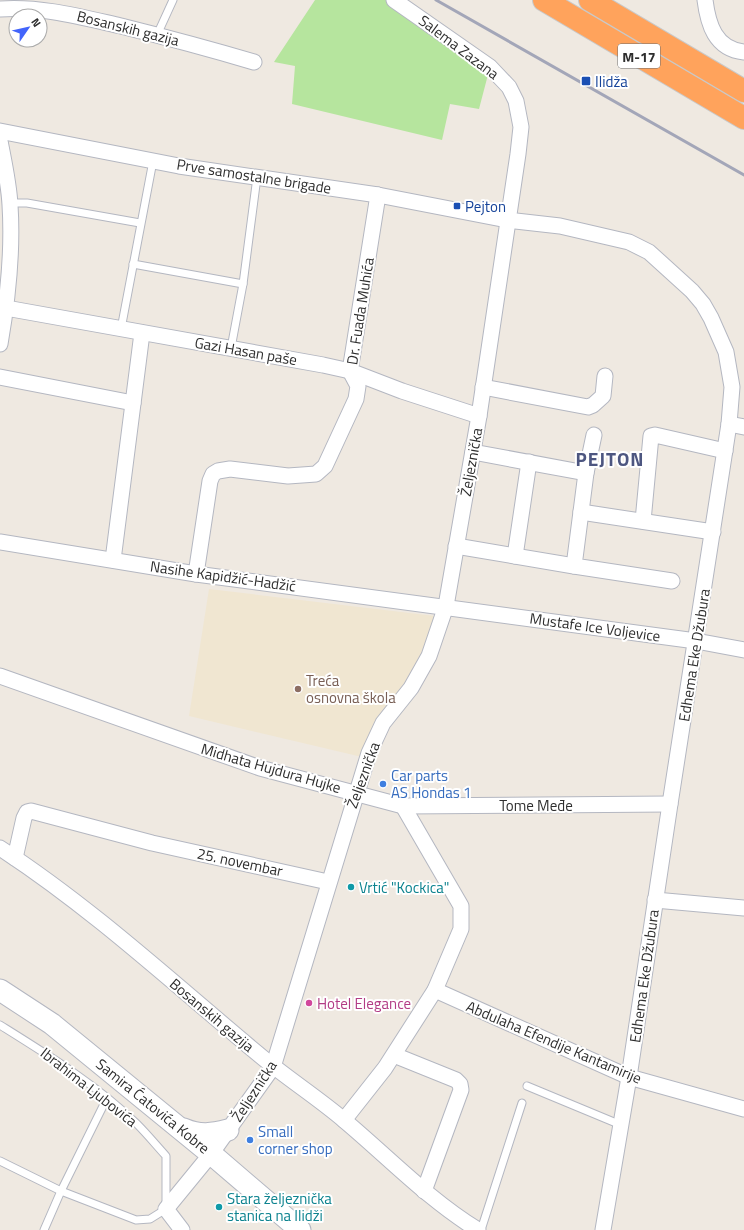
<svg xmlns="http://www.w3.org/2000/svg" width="744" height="1230" viewBox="0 0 744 1230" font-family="'Titillium Web',sans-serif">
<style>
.education{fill:#f0e6d1}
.green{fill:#b6e59e}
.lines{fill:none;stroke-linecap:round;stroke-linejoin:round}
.lane-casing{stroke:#b4b7c1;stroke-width:9}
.street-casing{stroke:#b4b7c1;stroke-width:17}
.secondary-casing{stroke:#b4b7c1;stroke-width:23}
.highway-casing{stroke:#c9c9c9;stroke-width:24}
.lane{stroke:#fff;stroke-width:7}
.street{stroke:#fff;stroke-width:15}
.secondary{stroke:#fff;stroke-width:21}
.highway{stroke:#ffa35c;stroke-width:22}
.rail{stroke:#a3a6b8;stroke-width:3}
.transit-dot{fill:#1a4fb4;stroke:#fff;stroke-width:1.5}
.education-dot{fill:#8d6e63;stroke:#fff;stroke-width:1.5}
.shop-dot{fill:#3f7fe0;stroke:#fff;stroke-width:1.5}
.culture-dot{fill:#0f9aa8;stroke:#fff;stroke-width:1.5}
.hotel-dot{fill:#d1479c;stroke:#fff;stroke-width:1.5}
.labels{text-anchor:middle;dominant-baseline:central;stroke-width:4;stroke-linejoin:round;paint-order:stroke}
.shield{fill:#fff;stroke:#6d6d6d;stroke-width:1}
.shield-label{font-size:14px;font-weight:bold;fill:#2e2e2e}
.street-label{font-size:15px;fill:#2e2e2e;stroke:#fff}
.transit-label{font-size:15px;fill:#164399;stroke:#fff;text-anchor:start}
.education-label{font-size:15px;fill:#785e54;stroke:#fff;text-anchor:start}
.shop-label{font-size:15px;fill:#366cbe;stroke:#fff;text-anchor:start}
.culture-label{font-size:15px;fill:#0d838f;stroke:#fff;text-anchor:start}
.hotel-label{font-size:15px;fill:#b23c85;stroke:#fff;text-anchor:start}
.district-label{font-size:19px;font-weight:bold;letter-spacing:1px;fill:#4d5680;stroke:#fff}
</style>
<rect width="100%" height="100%" fill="#efe9e1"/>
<polygon class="education" points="209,589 435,616 422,663 362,757 189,716"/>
<polygon class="green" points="315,0 394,0 490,67 479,109 450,104 442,140 292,104 295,66 274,62"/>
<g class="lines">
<defs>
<g id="lane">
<polyline points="157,35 173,0"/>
<polyline points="10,203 27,203 140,223"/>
<polyline points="133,264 243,284"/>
<polyline points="121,329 153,161"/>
<polyline points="231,348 243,284 257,177"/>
<path d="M 0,1025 C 48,1055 97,1085 137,1124 C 147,1134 156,1145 166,1156 L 166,1209 L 150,1219 L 136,1220 L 61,1191 L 0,1161"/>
<polyline points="527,1086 621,1125"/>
<polyline points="44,1230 61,1191 107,1098"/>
<polyline points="481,1230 522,1103"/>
</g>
<g id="street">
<path d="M 705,0 C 708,24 715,49 744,52"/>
<path d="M 0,9 C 41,6 81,17 121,26 C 165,37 210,49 254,62"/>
<polyline points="0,131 179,166 378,195 507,220 560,226 629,242 649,252 692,291 703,304 711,318 726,352 732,387 729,424 670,804 629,1077 603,1230"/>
<path d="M 0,141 C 4,162 9,184 10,205 C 13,251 8,298 0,344"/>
<polyline points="6,308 323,365 350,371 402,391 479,416"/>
<polyline points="0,377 133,403"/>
<polyline points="483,387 588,407 593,405 603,396 605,376"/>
<polyline points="729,424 744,427"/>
<polyline points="594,435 586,473 574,566 672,581"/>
<polyline points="473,452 586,473"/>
<polyline points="581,512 713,532"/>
<polyline points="643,521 651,436 655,435 725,451"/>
<polyline points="0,542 196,574 696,641 744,650"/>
<polyline points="456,546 574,566"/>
<polyline points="515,556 529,462"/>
<polyline points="113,560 142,333"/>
<polyline points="196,574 210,481 213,474 218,471 230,469 288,476 316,474 325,466 356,399 358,386 350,371 378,195"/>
<polyline points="0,676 260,768 403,806 670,804"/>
<path d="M 0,848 C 92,908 173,983 257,1053 C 285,1077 317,1097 345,1121 C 389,1158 429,1200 478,1230"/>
<polyline points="15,858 24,818 27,812 31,811 152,843 328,882"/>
<polyline points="655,900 744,908"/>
<polyline points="435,990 629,1077 744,1109"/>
<polyline points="394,1055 456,1080 460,1084 461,1090 424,1191"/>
<polyline points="344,1120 385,1068 435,990 461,929 461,906 403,806"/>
<polyline points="182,1230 166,1209 211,1154 273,1067 369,753 383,723 411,688 429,656 446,606 479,416 518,154 521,127 516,101 509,87 490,67 394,0"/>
</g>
<g id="secondary">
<polyline points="0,990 52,1024 216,1158 300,1230"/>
<path d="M 184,1129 C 200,1136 212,1134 228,1130"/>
</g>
<g id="highway">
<polyline points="544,0 744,118"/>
<polyline points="590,0 744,91"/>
</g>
</defs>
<use href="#lane" class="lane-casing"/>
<use href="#street" class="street-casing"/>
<use href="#secondary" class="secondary-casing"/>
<use href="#highway" class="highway-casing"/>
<use href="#lane" class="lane"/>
<use href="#street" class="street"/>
<use href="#secondary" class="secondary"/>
<use href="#highway" class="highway"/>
<polyline class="rail" points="436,0 744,175"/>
</g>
<g class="transit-dot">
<rect x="581" y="76" width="10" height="10" rx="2"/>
<rect x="453" y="202" width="8" height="8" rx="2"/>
</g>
<circle class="education-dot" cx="298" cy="689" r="4"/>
<g class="shop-dot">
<circle cx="383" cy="784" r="4"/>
<circle cx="250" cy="1140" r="4"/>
</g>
<g class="culture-dot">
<circle cx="351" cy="887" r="4"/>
<circle cx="219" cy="1207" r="4"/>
</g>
<circle class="hotel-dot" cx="309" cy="1003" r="4"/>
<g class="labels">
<rect class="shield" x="618" y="44" width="42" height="24" rx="3"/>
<g class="shield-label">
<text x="639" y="56">M-17</text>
</g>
<g class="street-label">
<text transform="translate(128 28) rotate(14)">Bosanskih gazija</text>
<text transform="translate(459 47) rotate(37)">Salema Zazana</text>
<text transform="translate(254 176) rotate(9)">Prve samostalne brigade</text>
<text transform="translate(360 311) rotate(-81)">Dr. Fuada Muhića</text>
<text transform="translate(246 351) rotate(10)">Gazi Hasan paše</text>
<text transform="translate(471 462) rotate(-80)">Željeznička</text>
<text transform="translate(223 576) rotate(8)">Nasihe Kapidžić-Hadžić</text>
<text transform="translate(595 627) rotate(8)">Mustafe Ice Voljevice</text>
<text transform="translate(694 655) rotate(-81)">Edhema Eke Džubura</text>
<text transform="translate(271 768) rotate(16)">Midhata Hujdura Hujke</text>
<text transform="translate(363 775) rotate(-70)">Željeznička</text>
<text x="536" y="805">Tome Međe</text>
<text transform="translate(240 862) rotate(12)">25. novembar</text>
<text transform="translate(644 976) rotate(-82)">Edhema Eke Džubura</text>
<text transform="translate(212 1015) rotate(40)">Bosanskih gazija</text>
<text transform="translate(554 1042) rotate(23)">Abdulaha Efendije Kantamirije</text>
<text transform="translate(89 1087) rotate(38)">Ibrahima Ljubovića</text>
<text transform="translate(254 1091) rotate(-57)">Željeznička</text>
<text transform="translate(153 1106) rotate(39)">Samira Ćatovića Kobre</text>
</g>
<g class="transit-label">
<text x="595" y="81">Ilidža</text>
<text x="465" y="206">Pejton</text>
</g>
<g class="education-label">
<text x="306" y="680">Treća<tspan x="306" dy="17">osnovna škola</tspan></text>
</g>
<g class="shop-label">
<text x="391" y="775">Car parts<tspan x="391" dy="17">AS Hondas 1</tspan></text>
<text x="258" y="1131">Small<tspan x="258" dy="17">corner shop</tspan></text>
</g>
<g class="culture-label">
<text x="359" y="887">Vrtić "Kockica"</text>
<text x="227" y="1198">Stara željeznička<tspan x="227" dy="17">stanica na Ilidži</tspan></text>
</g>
<g class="hotel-label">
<text x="317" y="1003">Hotel Elegance</text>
</g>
<g class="district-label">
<text x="610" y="458">PEJTON</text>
</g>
</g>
<g transform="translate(28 28) rotate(56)"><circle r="19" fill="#ffffff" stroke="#ababab"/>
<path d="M0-3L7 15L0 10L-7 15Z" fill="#4264fb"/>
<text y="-6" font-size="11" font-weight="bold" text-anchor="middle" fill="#2e2e2e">N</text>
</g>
</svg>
